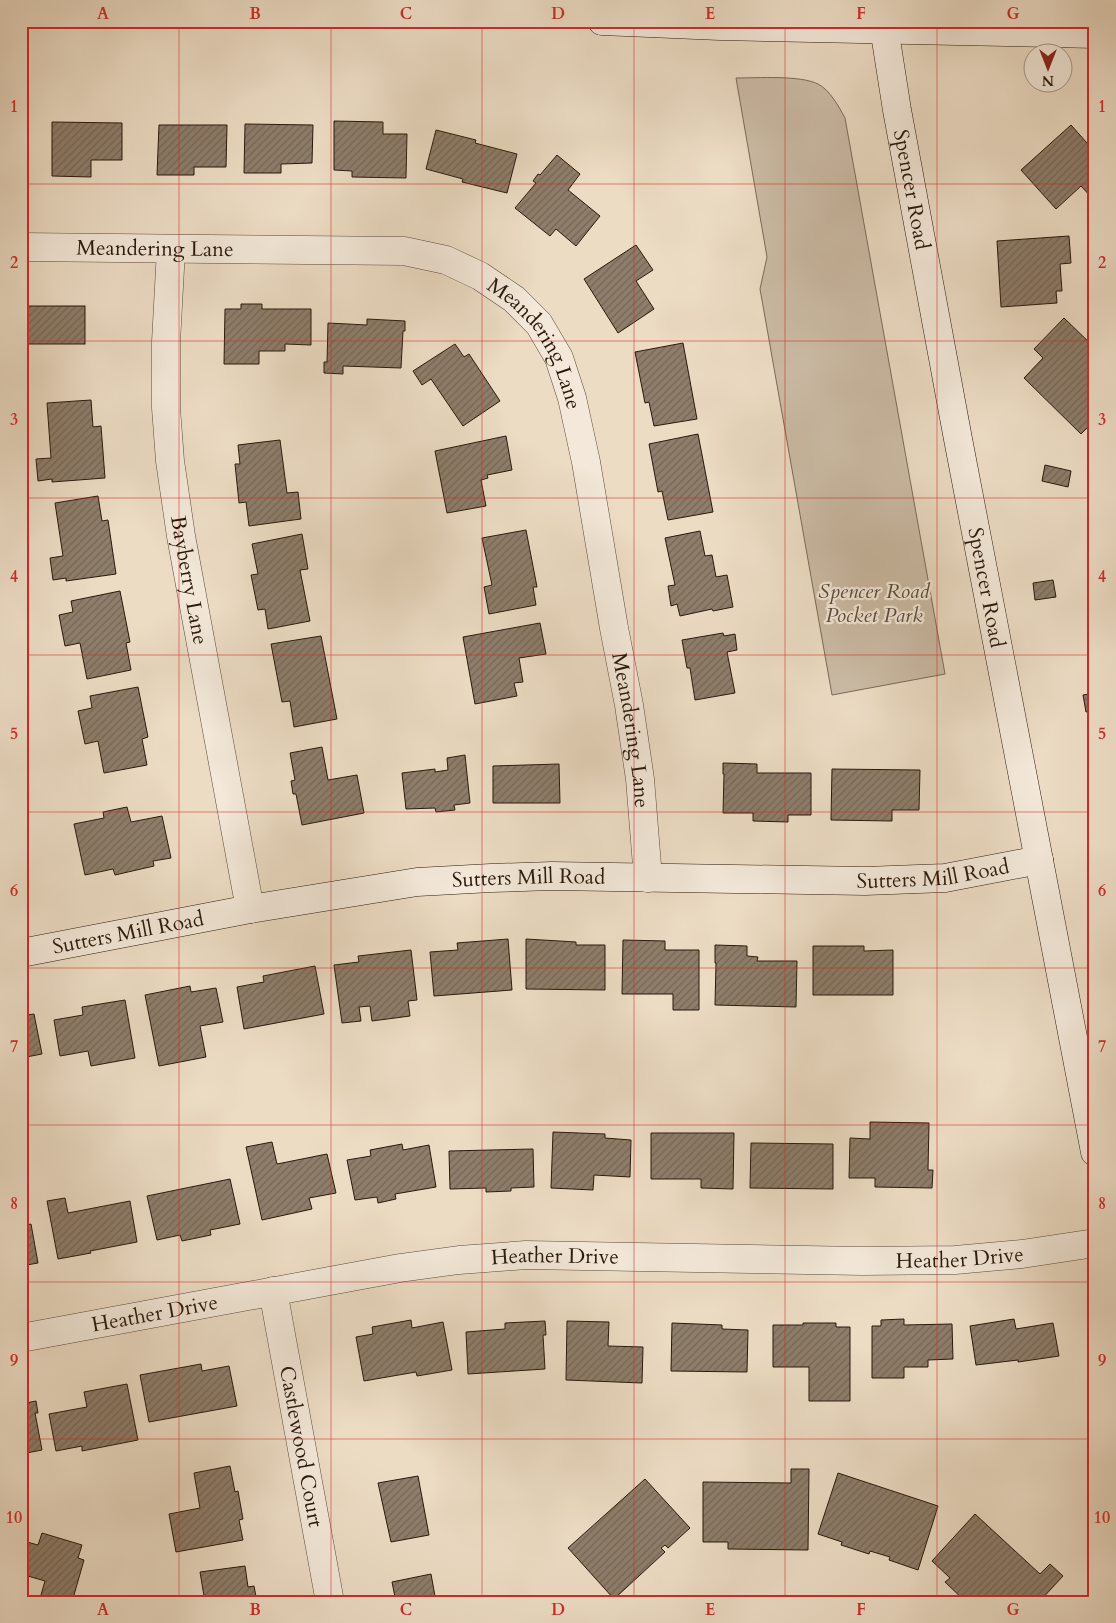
<svg xmlns="http://www.w3.org/2000/svg" width="1116" height="1623" viewBox="0 0 1116 1623" font-family="Cardo,serif">
<style>
.green{fill:#cbbba5;stroke:#7a6a58}
.building{fill:url(#building-hatch);stroke:#29190b}
.lines{fill:none;stroke-linecap:round;stroke-linejoin:round}
.street-casing{stroke:#5a4a39;stroke-width:29}
.secondary-casing{stroke:#29190b;stroke-width:29}
.street{stroke:#f3e8d9;stroke-width:28}
.secondary{stroke:#f3e8d9;stroke-width:28}
.grid{fill:none;stroke:#d62828;stroke-width:1;stroke-opacity:0.55}
.labels{text-anchor:middle;dominant-baseline:central;stroke-width:4.5;stroke-linejoin:round;paint-order:stroke}
.street-label{font-size:21px;fill:#29190b;stroke:#f3e8d9}
.park-label{font-size:21px;font-style:italic;fill:#5a4a39;stroke:#f3e8d9}
.neatline{fill:none;stroke:#d62828;stroke-width:2}
.grid-label{font-size:16px;text-anchor:middle;font-weight:bold;fill:#d62828}
</style>
<defs>
<pattern id="building-hatch" width="6" height="6" patternUnits="userSpaceOnUse" patternTransform="scale(1.25)"><rect width="6" height="6" fill="#8e7e6b"/><path d="M-1 1l2-2M0 6l6-6M5 7l2-2" fill="none" stroke="#746656"/></pattern>
</defs>
<rect width="100%" height="100%" fill="#ecdcc4"/>
<filter id="stains"><feTurbulence type="fractalNoise" baseFrequency=".004" numOctaves="4"/><feColorMatrix values="0 0 0 0 .2 0 0 0 0 .09 0 0 0 0 .02 0 0 0 .5 -.17"/></filter>
<radialGradient id="worn" r=".72"><stop offset=".6" stop-color="#630" stop-opacity="0"/><stop offset="1" stop-color="#630" stop-opacity=".3"/></radialGradient>
<path class="green" d="M 736,78 C 757,78 800,75 818,84 C 830,90 839,107 845,118 L 945,674 L 832,695 L 760,289 L 767,257 Z"/>
<g class="building">
<polygon points="334,121 383,122 383,134 407,134 406,178 352,177 352,171 334,170"/>
<polygon points="52,122 122,123 122,160 91,160 91,177 52,176"/>
<polygon points="245,124 313,125 312,163 281,164 281,173 244,173"/>
<polygon points="159,125 227,125 226,167 194,167 194,175 157,175"/>
<polygon points="1071,125 1095,152 1095,197 1093,199 1081,186 1056,209 1021,170"/>
<polygon points="436,130 476,140 475,143 517,154 507,193 462,182 463,179 426,169"/>
<rect x="21" y="136" width="2" height="43"/>
<polygon points="557,155 580,174 568,190 600,216 576,246 556,229 550,236 515,208 536,183 533,181 538,174 540,175"/>
<polygon points="1069,236 1071,263 1060,264 1062,291 1056,291 1057,303 1001,307 997,241"/>
<polygon points="636,245 653,270 636,281 654,309 618,333 584,279"/>
<polygon points="241,304 262,304 262,309 311,309 311,345 285,344 285,351 259,351 259,364 224,364 225,309 241,309"/>
<rect x="21" y="306" width="64" height="38"/>
<polygon points="1064,318 1094,347 1092,349 1095,352 1095,420 1081,434 1024,378 1043,358 1034,349"/>
<polygon points="367,319 405,321 405,331 403,331 401,368 343,366 343,374 324,373 324,362 327,362 328,323 367,325"/>
<polygon points="683,343 697,419 654,426 649,402 645,403 635,352"/>
<polygon points="455,344 464,357 469,354 500,401 463,426 431,379 422,385 413,371"/>
<polygon points="91,400 93,427 101,426 105,478 52,482 52,479 38,481 36,459 51,458 47,403"/>
<polygon points="698,434 713,512 668,520 662,491 658,492 649,444"/>
<polygon points="506,436 512,470 487,475 488,478 481,480 486,506 447,513 435,451"/>
<polygon points="280,440 287,493 298,492 301,519 249,526 246,502 239,503 235,464 240,464 238,445"/>
<polygon points="1045,465 1071,471 1068,487 1042,481"/>
<polygon points="98,496 102,521 108,520 116,574 66,581 66,578 53,580 50,558 63,556 55,503"/>
<polygon points="526,530 537,587 533,587 536,605 489,614 484,587 492,585 482,538"/>
<polygon points="700,531 705,556 712,555 716,577 727,575 733,607 713,611 712,609 680,616 677,604 671,606 668,586 675,585 665,538"/>
<polygon points="302,534 308,569 300,570 310,621 268,629 265,609 258,610 251,575 258,574 252,544"/>
<polygon points="1053,580 1056,597 1035,600 1033,583"/>
<polygon points="120,591 130,642 126,643 131,670 87,679 80,643 65,646 59,615 73,612 71,601"/>
<polygon points="540,623 546,654 519,658 523,682 514,683 517,696 475,704 463,637"/>
<polygon points="723,633 724,636 735,634 737,650 727,652 735,693 695,700 690,668 687,668 682,640"/>
<polygon points="321,636 337,719 294,727 290,701 282,702 271,644"/>
<polygon points="138,687 148,737 142,739 147,765 104,773 98,741 85,744 78,711 92,708 90,696"/>
<polygon points="1095,693 1095,710 1086,712 1083,695"/>
<polygon points="322,747 328,780 357,775 364,813 302,825 296,794 293,794 291,781 295,780 290,753"/>
<polygon points="465,755 470,803 454,805 455,810 436,812 435,808 406,809 402,773 435,769 435,772 448,770 447,758"/>
<polygon points="723,763 757,764 757,773 811,773 811,815 788,815 788,822 753,821 753,813 723,813 724,774 723,774"/>
<polygon points="559,764 560,803 493,803 493,766"/>
<polygon points="832,769 920,770 919,810 892,810 892,821 831,820"/>
<polygon points="127,807 131,822 162,816 171,858 153,861 154,866 115,875 113,869 85,875 74,824 104,818 103,812"/>
<polygon points="508,939 512,990 434,996 430,952 458,950 457,943"/>
<polygon points="526,939 576,942 576,945 605,945 605,990 526,989"/>
<polygon points="623,940 665,941 665,950 699,950 699,1010 673,1010 673,994 622,994"/>
<polygon points="715,945 747,946 747,956 758,957 757,961 797,961 796,1007 715,1005 716,963 715,963"/>
<polygon points="813,946 864,946 864,951 893,950 893,995 813,995"/>
<polygon points="411,950 417,1000 408,1001 410,1016 372,1021 370,1006 359,1007 361,1021 342,1023 334,965 359,962 358,956"/>
<polygon points="315,966 324,1014 244,1029 237,987 264,982 263,976"/>
<polygon points="190,986 191,992 216,988 223,1022 200,1026 206,1057 159,1066 145,995"/>
<polygon points="125,1000 135,1058 91,1066 88,1051 60,1056 54,1020 83,1015 82,1007"/>
<polygon points="34,1014 42,1054 21,1058 21,1016"/>
<polygon points="870,1122 929,1123 928,1170 933,1170 932,1188 875,1187 875,1178 849,1178 850,1138 870,1139"/>
<polygon points="553,1132 605,1134 605,1138 631,1140 630,1177 594,1175 593,1190 551,1188"/>
<polygon points="651,1133 734,1133 733,1189 701,1188 701,1179 651,1179"/>
<polygon points="272,1142 277,1164 327,1154 336,1193 309,1198 312,1209 262,1220 246,1147"/>
<polygon points="751,1143 833,1144 833,1189 750,1188"/>
<polygon points="402,1144 403,1150 429,1145 436,1187 395,1194 396,1199 378,1203 377,1197 355,1200 347,1160 371,1156 370,1150"/>
<polygon points="533,1149 534,1187 511,1188 511,1191 486,1192 486,1188 450,1189 449,1151"/>
<polygon points="230,1179 240,1224 210,1230 211,1235 182,1241 180,1235 157,1240 147,1196"/>
<polygon points="65,1198 68,1213 130,1201 137,1242 90,1251 91,1253 58,1259 47,1201"/>
<polygon points="31,1224 38,1263 21,1266 21,1226"/>
<polygon points="904,1319 904,1325 952,1324 953,1359 928,1360 928,1367 904,1367 904,1378 872,1378 872,1326 881,1326 881,1320"/>
<polygon points="1014,1319 1016,1329 1053,1323 1059,1356 1018,1362 1018,1360 976,1365 970,1326"/>
<polygon points="411,1320 412,1328 443,1322 452,1370 417,1376 416,1372 364,1381 356,1337 373,1334 372,1327"/>
<polygon points="545,1321 546,1335 543,1335 545,1369 468,1374 466,1332 505,1329 505,1323"/>
<polygon points="567,1321 609,1322 608,1346 643,1347 642,1383 566,1380"/>
<polygon points="672,1323 722,1325 722,1329 748,1330 747,1372 671,1371"/>
<polygon points="803,1323 836,1323 836,1327 850,1327 850,1401 809,1401 809,1367 773,1367 773,1325 803,1325"/>
<polygon points="201,1364 202,1371 229,1366 237,1406 149,1422 140,1375"/>
<polygon points="127,1384 138,1440 82,1451 82,1446 56,1451 49,1414 87,1407 84,1392"/>
<polygon points="36,1401 38,1413 35,1413 42,1450 21,1454 21,1404"/>
<polygon points="230,1466 235,1492 238,1491 243,1519 239,1520 243,1540 176,1552 169,1514 200,1508 194,1473"/>
<polygon points="791,1469 809,1469 808,1550 728,1549 728,1542 703,1542 703,1482 791,1483"/>
<polygon points="838,1473 938,1506 918,1570 889,1560 890,1557 870,1551 869,1554 841,1545 842,1542 818,1534"/>
<polygon points="418,1476 429,1535 391,1542 378,1483"/>
<polygon points="645,1479 690,1528 668,1548 665,1545 661,1548 665,1552 614,1599 568,1548"/>
<polygon points="975,1514 1040,1574 1050,1564 1063,1576 1039,1602 976,1602 972,1598 966,1602 945,1582 950,1578 932,1561"/>
<polygon points="42,1533 82,1545 78,1558 84,1560 72,1602 39,1602 45,1581 21,1574 21,1562 27,1542 38,1545"/>
<polygon points="245,1566 248,1587 254,1586 257,1602 205,1602 200,1572"/>
<polygon points="431,1574 436,1602 396,1602 392,1582"/>
</g>
<g class="lines">
<defs>
<g id="street">
<path id="s1" d="M 21,247 L 404,251 L 446,260 L 480,276 L 514,299 L 539,324 L 559,358 L 572,398 L 586,462 L 614,628 L 629,705 L 640,779 L 648,878"/>
<path id="s2" d="M 171,250 L 166,342 L 166,408 L 170,461 L 181,536 L 250,909"/>
<path id="s3" d="M 273,1291 L 330,1602"/>
<path id="s4" d="M 21,1338 L 400,1268 L 459,1260 L 526,1255 L 863,1261 L 955,1260 L 1022,1254 L 1095,1243"/>
</g>
<g id="secondary">
<polyline points="602,21 720,26 1095,34"/>
<path id="s5" d="M 883,21 L 897,110 L 958,439 L 1095,1152"/>
<path id="s6" d="M 21,953 L 250,909 L 417,882 L 491,878 L 552,876 L 865,881 L 945,878 L 1039,860"/>
</g>
</defs>
<use href="#street" class="street-casing"/>
<use href="#secondary" class="secondary-casing"/>
<use href="#street" class="street"/>
<use href="#secondary" class="secondary"/>
</g>
<path class="grid" d="M 179,21 L 179,1602M 331,21 L 331,1602M 482,21 L 482,1602M 634,21 L 634,1602M 785,21 L 785,1602M 937,21 L 937,1602M 21,184 L 1095,184M 21,341 L 1095,341M 21,498 L 1095,498M 21,655 L 1095,655M 21,812 L 1095,812M 21,968 L 1095,968M 21,1125 L 1095,1125M 21,1282 L 1095,1282M 21,1439 L 1095,1439"/>
<g class="labels">
<g class="street-label">
<text stroke="none"><textPath href="#s5" startOffset="171">Spencer Road</textPath></text>
<text stroke="none"><textPath href="#s1" startOffset="134">Meandering Lane</textPath></text>
<text stroke="none"><textPath href="#s1" startOffset="554">Meandering Lane</textPath></text>
<text stroke="none"><textPath href="#s2" startOffset="332">Bayberry Lane</textPath></text>
<text stroke="none"><textPath href="#s5" startOffset="576">Spencer Road</textPath></text>
<text stroke="none"><textPath href="#s1" startOffset="959">Meandering Lane</textPath></text>
<text stroke="none"><textPath href="#s6" startOffset="919">Sutters Mill Road</textPath></text>
<text stroke="none"><textPath href="#s6" startOffset="514">Sutters Mill Road</textPath></text>
<text stroke="none"><textPath href="#s6" startOffset="109">Sutters Mill Road</textPath></text>
<text stroke="none"><textPath href="#s4" startOffset="946">Heather Drive</textPath></text>
<text stroke="none"><textPath href="#s4" startOffset="541">Heather Drive</textPath></text>
<text stroke="none"><textPath href="#s4" startOffset="136">Heather Drive</textPath></text>
<text stroke="none"><textPath href="#s3" startOffset="158">Castlewood Court</textPath></text>
</g>
<g class="park-label">
<text x="874" y="591">Spencer Road<tspan x="874" dy="24">Pocket Park</tspan></text>
</g>
</g>
<rect width="1116" height="1623" fill="none" stroke="#ecdcc4" stroke-width="55"/>
<g transform="translate(1048 68) rotate(180)"><circle r="24" fill="#f3e8d9" stroke="#a29587"/>
<path d="M0-4L9 19L0 12L-9 19Z" fill="#8f2418"/>
<text y="-8" font-size="14" font-weight="bold" text-anchor="middle" fill="#29190b">N</text>
</g>
<rect x="28" y="28" width="1060" height="1568" class="neatline"/>
<g class="grid-label">
<text x="103" y="19">A</text>
<text x="255" y="19">B</text>
<text x="406" y="19">C</text>
<text x="558" y="19">D</text>
<text x="710" y="19">E</text>
<text x="861" y="19">F</text>
<text x="1013" y="19">G</text>
<text x="14" y="112">1</text>
<text x="1102" y="112">1</text>
<text x="14" y="268">2</text>
<text x="1102" y="268">2</text>
<text x="14" y="425">3</text>
<text x="1102" y="425">3</text>
<text x="14" y="582">4</text>
<text x="1102" y="582">4</text>
<text x="14" y="739">5</text>
<text x="1102" y="739">5</text>
<text x="14" y="896">6</text>
<text x="1102" y="896">6</text>
<text x="14" y="1052">7</text>
<text x="1102" y="1052">7</text>
<text x="14" y="1209">8</text>
<text x="1102" y="1209">8</text>
<text x="14" y="1366">9</text>
<text x="1102" y="1366">9</text>
<text x="14" y="1523">10</text>
<text x="1102" y="1523">10</text>
<text x="103" y="1615">A</text>
<text x="255" y="1615">B</text>
<text x="406" y="1615">C</text>
<text x="558" y="1615">D</text>
<text x="710" y="1615">E</text>
<text x="861" y="1615">F</text>
<text x="1013" y="1615">G</text>
</g>
<rect width="100%" height="100%" filter="url(#stains)"/>
<rect width="100%" height="100%" fill="url(#worn)"/>
</svg>
